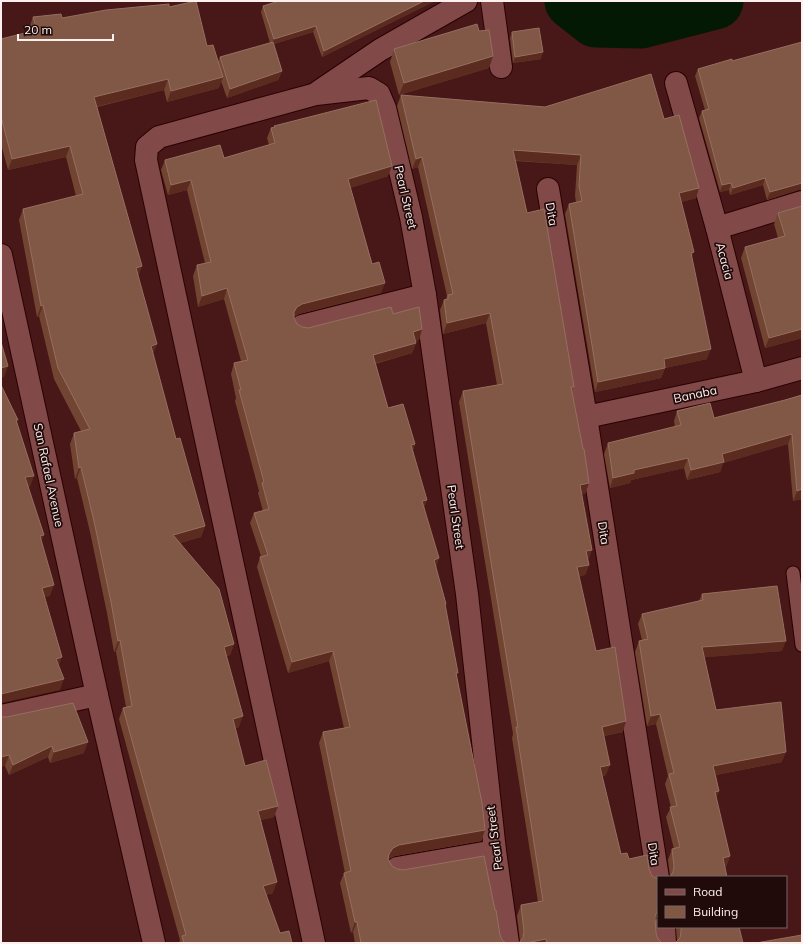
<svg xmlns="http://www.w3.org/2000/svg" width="803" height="944" viewBox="0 0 803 944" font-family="Mulish,sans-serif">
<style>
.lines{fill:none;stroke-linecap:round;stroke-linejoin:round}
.river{stroke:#031903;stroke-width:57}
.lane-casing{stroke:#2b0003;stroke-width:15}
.street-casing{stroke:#2b0003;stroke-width:24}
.lane{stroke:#814a48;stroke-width:13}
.street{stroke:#814a48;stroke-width:22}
.wall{fill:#724532}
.shaded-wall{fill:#5b2b1f}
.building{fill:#815746;stroke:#956f61}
.labels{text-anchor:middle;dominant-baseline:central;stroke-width:3.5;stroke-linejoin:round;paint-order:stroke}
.street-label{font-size:12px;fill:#fdf0ee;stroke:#200b0a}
</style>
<rect width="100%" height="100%" fill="#481717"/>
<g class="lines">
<polyline class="river" points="573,1 596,19 641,20 715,1"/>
<defs>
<polyline id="lane" points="793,573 802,645"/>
<g id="street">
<polyline points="492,1 501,67"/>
<polyline points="676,83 717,228"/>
<polyline points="318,92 380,50 466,1"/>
<polyline points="548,189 586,417 658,878"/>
<polyline points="1,255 97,695 154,943"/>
<polyline points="302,326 425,295"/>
<polyline points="756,381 717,228 802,202"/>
<polyline points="586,417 756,381 802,368"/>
<polyline points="1,716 97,695"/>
<polyline points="397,868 495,851"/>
<polyline points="664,927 665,943"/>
<polyline points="314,943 146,160 147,147 159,137 316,94 369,88 379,94 385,108 411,217 425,295 467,594 495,851 508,943"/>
</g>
</defs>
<use href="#lane" class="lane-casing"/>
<use href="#street" class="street-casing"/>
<use href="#lane" class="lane"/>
<use href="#street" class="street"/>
</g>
<g class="wall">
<polygon points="279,1 435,1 322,57 313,32 274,44 282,71 278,80 227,98 221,81 219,88 167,102 164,90 97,107 142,266 138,275 153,355 176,439 205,526 201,537 180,543 234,644 230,655 226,656 239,727 235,728 245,766 278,806 274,817 261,820 273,893 266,895 280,933 292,943 179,943 180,940 119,719 123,708 126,707 116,652 114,652 107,613 90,532 77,478 75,479 70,444 74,433 81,431 54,379 39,316 37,317 19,220 23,209 76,196 66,157 8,170 1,144 1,39 30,32 29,28 33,17 62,18 169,7 207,46 218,62 220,57 270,43 261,12 263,6"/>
<polygon points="479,31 493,56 489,68 399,95 390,62 394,49"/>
<polygon points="512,32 541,59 513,63 510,38"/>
<polygon points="732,61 798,190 767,200 763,185 730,195 729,190 720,192 699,118 702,111 705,110 695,76 698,69"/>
<polygon points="401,95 664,119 699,188 696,198 681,202 692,258 707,359 665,368 661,378 595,392 565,214 569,204 576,202 575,196 577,165 515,161 527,213 574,387 572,392 589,483 585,494 581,494 588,560 589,565 585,575 579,576 596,651 623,732 604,736 606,775 602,776 621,854 629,859 649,869 652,876 657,879 657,916 655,919 656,933 658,939 662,943 518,943 520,941 517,916 521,905 538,902 512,738 513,734 459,402 463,391 497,385 486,323 443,334 440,310 444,300 446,299 447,296 418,167 412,169 397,106"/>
<polygon points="274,126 388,176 350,188 381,293 299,314 294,317 294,318 297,324 302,327 308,328 393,314 422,329 419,340 415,341 416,343 412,353 375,364 388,408 415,444 413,450 436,568 445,606 457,677 485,830 481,841 395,856 388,859 392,866 500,935 502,940 506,943 355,943 353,932 351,933 340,883 344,873 345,873 319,743 323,732 344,728 329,661 288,673 257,567 260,557 261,556 250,523 254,513 263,511 258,493 259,491 235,401 236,398 231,374 234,363 241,361 224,299 198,307 193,276 197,265 205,263 187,190 168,195 161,170 165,160 224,158 269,145 267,138 271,128 274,127"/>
<polygon points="802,206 802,338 765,348 741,258 745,247 778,238 774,224 778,213"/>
<polygon points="802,395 802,499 793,501 788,444 723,463 720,472 687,480 684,468 631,480 630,483 610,488 604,454 608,443 675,427 674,421 677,411 714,418 785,400"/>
<polygon points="702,594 782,651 704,657 716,710 782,762 716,775 719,791 716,798 730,856 726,867 670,876 668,860 672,849 674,849 666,817 671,807 665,784 668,776 656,724 647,726 635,652 639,641 642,640 638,624 642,614 699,601"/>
<polygon points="1,717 84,753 50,763 48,757 9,775 5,766"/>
<polygon points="676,927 739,927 676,943 677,941"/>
</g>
<g class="shaded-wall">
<polygon points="424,1 435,1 322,57 324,51"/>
<polygon points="316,26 313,32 271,45 274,39"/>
<polygon points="543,52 541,59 513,63 515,57"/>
<polygon points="493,56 489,68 399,95 404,83"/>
<polygon points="282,71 278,80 227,98 230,89"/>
<polygon points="223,77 219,88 167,102 171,91"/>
<polygon points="168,79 164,90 90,108 94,97"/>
<polygon points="70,146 66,157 8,170 12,159"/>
<polygon points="513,150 581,155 577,165 509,160"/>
<polygon points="422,157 418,167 412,169 416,159"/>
<polygon points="392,166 388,176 344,190 348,179"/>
<polygon points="765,178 763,185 730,195 733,188"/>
<polygon points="191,180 187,190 168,195 171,185"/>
<polygon points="731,183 729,190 720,192 722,185"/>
<polygon points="802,183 802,190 798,190 767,200 770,192"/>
<polygon points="699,188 696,198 675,204 679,193"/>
<polygon points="694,252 690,263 691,253"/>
<polygon points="142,266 138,277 136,268"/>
<polygon points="385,283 381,293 299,314 293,317 294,312 297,307 302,304"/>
<polygon points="227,288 224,299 198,307 202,296"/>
<polygon points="43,305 39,316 37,317 41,306"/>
<polygon points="490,313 486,323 443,334 447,323"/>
<polygon points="422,329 419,340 409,342 413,332"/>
<polygon points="802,329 802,338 765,348 769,338"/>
<polygon points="416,343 412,353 369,365 373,355"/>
<polygon points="157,344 153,355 147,357 151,346"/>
<polygon points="711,349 707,359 665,368 661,378 595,392 598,382 664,359"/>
<polygon points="8,366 4,377 1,377 1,368"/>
<polygon points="792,434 788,444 723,463 720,472 687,480 691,470 722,454"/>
<polygon points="415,444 411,454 411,445"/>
<polygon points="688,458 684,468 631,480 630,483 610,488 613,478 634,470"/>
<polygon points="81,467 77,478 75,479 79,468"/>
<polygon points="34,476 30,487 21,488 25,477"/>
<polygon points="589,483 585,494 576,496 580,485"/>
<polygon points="802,489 802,499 793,501 797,491"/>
<polygon points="427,500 423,511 422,501"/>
<polygon points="205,526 201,537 169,546 173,535"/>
<polygon points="44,535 40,546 40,536"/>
<polygon points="592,550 588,561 586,551"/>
<polygon points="439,558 436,569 434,560"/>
<polygon points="589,565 585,575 573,578 577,567"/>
<polygon points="54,585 50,596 38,599 42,588"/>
<polygon points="120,640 116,652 114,652 118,641"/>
<polygon points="786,641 782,651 698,658 702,647"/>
<polygon points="234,644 230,655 220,658 224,647"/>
<polygon points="333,651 329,661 288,673 292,662"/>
<polygon points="62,657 58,668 56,659"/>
<polygon points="64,679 60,690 1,703 1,694"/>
<polygon points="660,714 656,724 647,726 651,716"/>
<polygon points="243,716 239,727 229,730 233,719"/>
<polygon points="626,721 623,732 598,737 602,727"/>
<polygon points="88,742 84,753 50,763 54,752"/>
<polygon points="52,746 48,757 9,775 13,765"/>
<polygon points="786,752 782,762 710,776 713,766"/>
<polygon points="9,755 5,766 1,767 1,757"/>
<polygon points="610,765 606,775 596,778 600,767"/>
<polygon points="719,791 715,801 715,792"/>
<polygon points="278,806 274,817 254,822 258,811"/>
<polygon points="485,830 481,841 395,856 389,859 389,854 393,848 399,845"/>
<polygon points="730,856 726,867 719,868 723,858"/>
<polygon points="277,882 273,893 259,897 263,886"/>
<polygon points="658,909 658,916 653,921 657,911"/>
<polygon points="355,922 357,922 353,932 351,933"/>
<polygon points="546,939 545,943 526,943"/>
</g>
<g class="building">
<polygon points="196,1 207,46 213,45 223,77 171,91 168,79 94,97 142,266 136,268 157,344 151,346 176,439 180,438 205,526 173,535 219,589 234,644 224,647 243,716 233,719 245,766 266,760 278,806 258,811 277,882 263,886 280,933 289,931 292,943 184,943 182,936 186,935 123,708 132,706 120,640 118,641 111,602 94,521 81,467 79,468 74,433 90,429 58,368 43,305 41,306 23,209 83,194 70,146 12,159 2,120 1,120 1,39 37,30 33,17 61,14 62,18 106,10 169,4 169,7"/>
<polygon points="279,1 424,1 324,51 316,26 274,39 263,6"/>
<polygon points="477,24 479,31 489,30 493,56 404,83 394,49"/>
<polygon points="539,28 543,52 515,57 512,32"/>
<polygon points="273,42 282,71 230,89 220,57"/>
<polygon points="802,42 802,183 770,192 765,178 733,188 731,183 722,185 702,111 709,109 698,69 732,59 732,61"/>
<polygon points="651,74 664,119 679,115 699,188 679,193 694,252 691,253 711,349 664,359 665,368 598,382 569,204 582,201 579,186 581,155 513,150 527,213 544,209 574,387 571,387 583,449 584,449 589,483 580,485 592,550 586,551 589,565 577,567 596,651 615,647 626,721 602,727 610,765 600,767 621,854 627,853 629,859 647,855 649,869 652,876 658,879 658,909 657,911 655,917 656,933 658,939 662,943 547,943 546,939 526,943 518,943 519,943 523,938 524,931 521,905 543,901 516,727 518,727 463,391 503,384 490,313 447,323 444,300 448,299 448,295 453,294 422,157 416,159 401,95 545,107"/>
<polygon points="376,100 392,166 348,179 372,264 379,262 385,283 302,304 297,307 294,312 294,318 297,324 302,327 308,328 391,307 393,314 419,307 422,329 413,332 416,343 373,355 388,408 403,404 415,444 411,445 427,500 422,501 439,558 434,560 446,604 445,604 458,673 456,673 482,803 485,830 399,845 393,848 389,854 388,859 392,866 397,869 403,870 484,856 495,910 496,910 500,935 502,940 506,943 361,943 357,922 355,922 344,873 351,871 323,732 350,727 333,651 292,662 260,557 268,555 254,513 269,509 262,483 264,482 239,390 241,390 234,363 248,360 227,288 202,296 197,265 211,262 191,180 171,185 165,160 220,145 224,158 275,143 271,128 275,127 274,126"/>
<polygon points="802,206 802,329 769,338 745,247 785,236 778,213"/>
<polygon points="1,342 8,366 1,368"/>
<polygon points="1,385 18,420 16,420 34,476 25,477 44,535 40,536 54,585 42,588 62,657 56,659 64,679 1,694"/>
<polygon points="802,395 802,489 797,491 792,434 722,454 724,462 691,470 688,458 634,470 634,473 613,478 608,443 681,425 677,411 710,403 714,418 785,400"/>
<polygon points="777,586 786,641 702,647 716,710 781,702 786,752 713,766 719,791 715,792 730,856 723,858 727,877 670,877 673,872 674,866 672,849 680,847 670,807 677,806 669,774 674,773 660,714 651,716 639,641 648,639 642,614 703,600 702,594"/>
<polygon points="73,703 88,742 54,752 52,746 13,765 9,755 1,757 1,717 7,717"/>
<polygon points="681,927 739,927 743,943 675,943 680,938 681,932"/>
<polygon points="802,935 802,943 756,943"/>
</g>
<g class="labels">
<g class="street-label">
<text transform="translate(406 197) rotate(77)">Pearl Street</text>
<text transform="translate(552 214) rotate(80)">Dita</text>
<text transform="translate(725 261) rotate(75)">Acacia</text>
<text transform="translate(695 394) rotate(-12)">Banaba</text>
<text transform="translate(49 475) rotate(78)">San Rafael Avenue</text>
<text transform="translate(456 517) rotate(82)">Pearl Street</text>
<text transform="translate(604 533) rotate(81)">Dita</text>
<text transform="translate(494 838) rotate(-97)">Pearl Street</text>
<text transform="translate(654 854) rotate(81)">Dita</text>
</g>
</g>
<rect width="803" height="944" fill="none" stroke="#fdf0ee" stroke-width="4"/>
<rect x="657" y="876" width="130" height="52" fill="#200b0a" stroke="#786765"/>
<rect x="665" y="889" width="20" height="6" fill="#814a48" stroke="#786765"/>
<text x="693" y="896" font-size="12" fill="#fdf0ee">Road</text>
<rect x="665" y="906" width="20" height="12" fill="#815746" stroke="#786765"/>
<text x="693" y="916" font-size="12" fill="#fdf0ee">Building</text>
<path d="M18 34v6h95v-6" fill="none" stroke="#fdf0ee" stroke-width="2"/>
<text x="24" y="34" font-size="12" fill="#fdf0ee" stroke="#200b0a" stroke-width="3" paint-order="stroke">20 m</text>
</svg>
